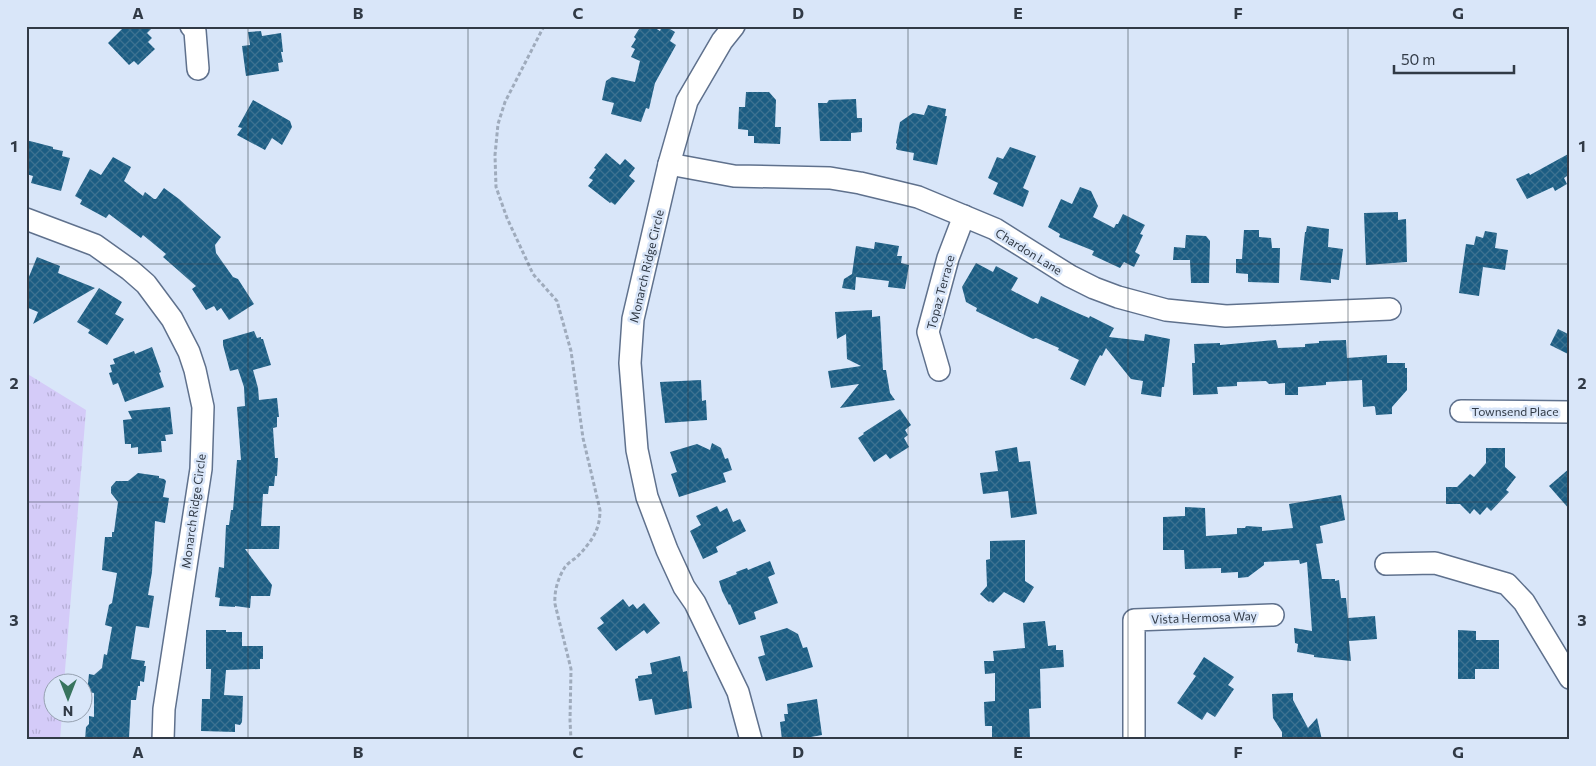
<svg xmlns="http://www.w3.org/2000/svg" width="1596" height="766" viewBox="0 0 1596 766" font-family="Commissioner,sans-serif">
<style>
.grass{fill:url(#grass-tufts)}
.building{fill:url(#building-cross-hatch)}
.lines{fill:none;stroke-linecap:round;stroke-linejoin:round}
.minor-casing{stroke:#5f718d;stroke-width:24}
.path{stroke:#9fabbc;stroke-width:3;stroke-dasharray:4 2.5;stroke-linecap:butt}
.minor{stroke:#fff;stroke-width:21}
.grid{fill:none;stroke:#313a46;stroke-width:1;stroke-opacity:0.55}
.labels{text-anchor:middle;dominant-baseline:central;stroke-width:5;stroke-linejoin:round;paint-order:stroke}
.street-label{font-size:12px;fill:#313a46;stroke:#d9e6f9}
.neatline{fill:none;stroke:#313a46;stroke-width:2}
.grid-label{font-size:16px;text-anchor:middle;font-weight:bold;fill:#313a46}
</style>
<defs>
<pattern id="grass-tufts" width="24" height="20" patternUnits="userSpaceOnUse" patternTransform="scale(1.25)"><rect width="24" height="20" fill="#d4cbf8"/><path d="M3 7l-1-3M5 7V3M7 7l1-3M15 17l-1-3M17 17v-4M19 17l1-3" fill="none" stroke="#b6afd6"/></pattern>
<pattern id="building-cross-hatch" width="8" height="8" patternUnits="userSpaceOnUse" patternTransform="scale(1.25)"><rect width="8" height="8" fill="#1c5d83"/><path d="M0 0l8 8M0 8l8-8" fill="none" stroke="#3d7291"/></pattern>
</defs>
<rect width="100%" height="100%" fill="#d9e6f9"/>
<polygon class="grass" points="26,373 86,410 64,683 52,684 52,714 62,714 60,740 26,740"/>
<g class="building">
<polygon points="125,26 154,26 147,33 152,38 148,42 155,49 138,65 134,61 129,65 108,43"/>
<polygon points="641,26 652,26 660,31 662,26 665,26 675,32 670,41 676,45 655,83 649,109 646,108 641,122 611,114 614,103 602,100 606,81 612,77 635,82 640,61 631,57 635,49 631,47 636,39 634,37"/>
<polygon points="261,31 262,36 281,33 283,52 281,52 283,62 278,63 279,71 246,76 242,46 250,45 248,32"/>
<polygon points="746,92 769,92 776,100 775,127 781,127 780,144 754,143 754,136 748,136 748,130 738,129 739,107 745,107"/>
<polygon points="856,99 857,118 862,118 862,132 851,133 851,141 820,141 818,103 827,103 829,100"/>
<polygon points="253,100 290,121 292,127 282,145 272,138 265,150 237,135 242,128 238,127"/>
<polygon points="928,105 946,109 945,116 947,116 937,165 913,160 914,153 898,150 896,149 897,144 896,143 900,122 913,113 924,115"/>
<polygon points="26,140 53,147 53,149 63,151 62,156 70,158 61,191 31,183 33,176 26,174"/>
<polygon points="1010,147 1036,156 1023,188 1029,191 1023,207 993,194 998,183 988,178 997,157 1003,159"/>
<polygon points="606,153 620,165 625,159 635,168 629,176 635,181 615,205 611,202 610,203 588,186 593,180 589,178 596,169 594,168"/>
<polygon points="1570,153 1570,174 1564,178 1567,184 1555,191 1553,187 1527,199 1516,179 1529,173 1530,175"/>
<polygon points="113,157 131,167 124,181 143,196 145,192 154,199 156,199 164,188 179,199 221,237 215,245 216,253 233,277 238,279 254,304 229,320 221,308 217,311 214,306 206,310 192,289 196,286 163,257 166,254 143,235 141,238 109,214 106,218 80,204 82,200 75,196 90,169 101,175"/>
<polygon points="1080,187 1091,191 1098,206 1093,217 1114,228 1116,224 1118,224 1123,214 1145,225 1140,234 1143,235 1135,252 1140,255 1134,267 1124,262 1120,268 1092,255 1094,251 1059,237 1060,234 1048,227 1061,199 1072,204"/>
<polygon points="1398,212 1398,220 1406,219 1407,262 1366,265 1364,213"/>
<polygon points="1307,226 1329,229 1328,247 1343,249 1339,280 1331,279 1331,283 1300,280 1305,232 1306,232"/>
<polygon points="1244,230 1259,230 1259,237 1271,238 1272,248 1280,248 1279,283 1248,282 1248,274 1236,273 1236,259 1242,259"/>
<polygon points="1485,231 1497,233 1495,248 1508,250 1505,270 1483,267 1479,296 1459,293 1466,244 1474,245 1476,236 1483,238"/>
<polygon points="1186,235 1206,236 1210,241 1209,283 1191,283 1190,260 1173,260 1174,247 1185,248"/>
<polygon points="875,242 899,246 897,256 902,256 901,263 909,265 905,289 888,287 889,281 856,277 855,290 842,288 844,279 852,274 856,246 874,249"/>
<polygon points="37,257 60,266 58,273 95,288 33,324 38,312 26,307 26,284"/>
<polygon points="976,263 993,272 996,266 1018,278 1011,290 1038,304 1041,296 1075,312 1089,318 1090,316 1114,328 1109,337 1144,341 1145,334 1170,339 1164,387 1162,387 1161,397 1141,394 1143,381 1131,379 1106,348 1102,356 1100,355 1095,364 1085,386 1070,379 1079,360 1058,350 1059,348 1036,338 1033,339 976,311 977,308 966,302 962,287"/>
<polygon points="99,288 122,302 115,314 124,319 107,345 88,333 90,330 77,322"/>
<polygon points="872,310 872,317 880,316 883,370 886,370 890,393 895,400 840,408 859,384 831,388 828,371 861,366 847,359 846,334 837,339 835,312"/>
<polygon points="1558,329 1570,335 1570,355 1550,345"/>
<polygon points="254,331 257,338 261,337 261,339 263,339 271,365 253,370 258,388 259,400 277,398 279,417 277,417 277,427 273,428 275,458 278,458 277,476 275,476 274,486 269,486 268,494 263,494 261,526 280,526 279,549 245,549 272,585 270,596 251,596 250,608 235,606 235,607 219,606 220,598 215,597 219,567 224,568 226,525 229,525 231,510 233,510 237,460 241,460 237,407 245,406 244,387 238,369 230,371 223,345 223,340"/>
<polygon points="1276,340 1278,348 1305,347 1305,344 1319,343 1319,341 1346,340 1347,358 1387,355 1387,363 1405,363 1405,368 1407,368 1407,390 1392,407 1392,414 1376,415 1375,407 1374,406 1363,407 1362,380 1326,382 1326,385 1298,387 1298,395 1285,395 1285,383 1269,384 1266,381 1237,382 1237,386 1217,387 1218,394 1193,395 1192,363 1195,363 1194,344 1220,343 1220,345"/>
<polygon points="152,347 161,372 159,373 164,387 125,402 118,383 113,385 109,373 112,372 110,365 115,364 113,359 134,351 135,354"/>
<polygon points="701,380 702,401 706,400 707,420 665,423 660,382"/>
<polygon points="170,407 173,434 165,435 166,441 161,441 162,452 138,454 138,447 131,448 131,444 125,444 123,420 132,419 128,411"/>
<polygon points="900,409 911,425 905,430 908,435 904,438 909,447 890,459 886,454 874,462 858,438 864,434 863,433"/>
<polygon points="712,443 721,448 725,459 728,458 732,470 723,473 726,482 679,497 671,474 677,472 670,452 697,444 710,450"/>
<polygon points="1017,447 1019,462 1030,461 1037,514 1011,518 1008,491 983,494 980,473 998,471 995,451"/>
<polygon points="1486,448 1505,448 1505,467 1516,477 1506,490 1509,492 1491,511 1487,507 1480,515 1474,509 1470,514 1460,504 1446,504 1446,487 1457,487 1470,474 1474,477 1486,463"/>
<polygon points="1570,468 1570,510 1549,486"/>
<polygon points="138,473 159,476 159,478 164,479 166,481 163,497 169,498 165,523 155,521 152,572 148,595 154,596 149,628 136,626 131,659 145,661 144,666 146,666 144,682 140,681 140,686 138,686 136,700 131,700 129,738 121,738 121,740 85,740 86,727 89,724 89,716 94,717 94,693 87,692 89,674 94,675 102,668 104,654 107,655 112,627 105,625 109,605 112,603 117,573 102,570 105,537 112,537 112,532 114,532 118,502 111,493 111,487 116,481 128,481"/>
<polygon points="1341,495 1345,520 1320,526 1323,543 1316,544 1322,579 1335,579 1335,581 1339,580 1341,598 1346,598 1348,618 1375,616 1377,639 1349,641 1351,661 1314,657 1314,655 1297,652 1298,644 1295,643 1294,628 1312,631 1307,562 1300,564 1299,560 1264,562 1264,565 1248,577 1238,578 1238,572 1221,573 1221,568 1185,569 1184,550 1163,550 1163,517 1185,516 1185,507 1205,508 1206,536 1237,534 1237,528 1245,528 1246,526 1262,527 1262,531 1293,528 1289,504"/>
<polygon points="717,506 720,512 727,508 733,522 740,519 746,531 716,547 718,552 703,559 690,531 701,525 696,516"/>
<polygon points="1025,540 1025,581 1034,587 1024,603 1004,592 993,603 990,601 989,602 980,594 987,586 986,560 990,559 990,541"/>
<polygon points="770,561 775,574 768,577 778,603 754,612 756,619 739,625 730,604 729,605 722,591 719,581 737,574 736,572 747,568 748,570"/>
<polygon points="623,599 629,607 633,604 637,609 644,603 660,623 647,634 644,630 616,651 597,628 604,623 600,618"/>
<polygon points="1045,621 1048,646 1056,645 1056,650 1063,650 1064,667 1040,669 1041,708 1029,709 1030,740 992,740 992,726 985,726 984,702 995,701 995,673 985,674 984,661 994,661 993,651 1025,648 1023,623"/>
<polygon points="787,628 798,634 803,648 807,647 813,667 766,681 758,657 765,655 760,636"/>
<polygon points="206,630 226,630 226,632 242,632 242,646 263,646 263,659 260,659 260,669 226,670 224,695 243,696 242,722 240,725 235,724 235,732 201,731 202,699 210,699 211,669 206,669"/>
<polygon points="1458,630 1476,631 1476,640 1499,640 1499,669 1475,669 1475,679 1458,679"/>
<polygon points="680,656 683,672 687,671 692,708 655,715 652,699 639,701 635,679 638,678 638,676 652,674 650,663"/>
<polygon points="1204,657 1234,677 1228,685 1234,689 1215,717 1207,712 1202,720 1177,703 1196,676 1193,674"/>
<polygon points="1293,693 1293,700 1308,728 1317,718 1322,740 1282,740 1282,732 1273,718 1272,694"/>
<polygon points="817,699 822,735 794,740 782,740 780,722 785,721 784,714 788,714 787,704"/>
</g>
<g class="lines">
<defs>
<g id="minor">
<polyline points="191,26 195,31 198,69"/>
<polyline points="734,26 722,41 687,101 669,164 633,319 630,363 637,450 647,497 667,550 684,587 695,603 738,692 751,740"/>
<polyline points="669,164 734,176 830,178 860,183 918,197 995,229 1070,276 1094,288 1118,297 1166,310 1226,316 1390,309"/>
<polyline points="26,219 95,245 130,270 146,284 172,319 189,352 195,370 203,407 201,469 164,709 163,740"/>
<polyline points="939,370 928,332 948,258 964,216"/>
<polyline points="1461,411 1570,412"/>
<polyline points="1386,564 1435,563 1507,584 1524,602 1570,678"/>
<polyline points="1134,740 1134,620 1273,615"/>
</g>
</defs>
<use href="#minor" class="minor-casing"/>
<path class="path" d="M 544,26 L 505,102 L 498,124 L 495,155 L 496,187 L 507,218 L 533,274 L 557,301 L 571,351 L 583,438 L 600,510 C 600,531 591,542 577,557 C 573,560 568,563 565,567 C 558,578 554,591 555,604 L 571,669 L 570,720 L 571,740"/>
<use href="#minor" class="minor"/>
</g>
<path class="grid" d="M 248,26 L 248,740M 468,26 L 468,740M 688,26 L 688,740M 908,26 L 908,740M 1128,26 L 1128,740M 1348,26 L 1348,740M 26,264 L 1570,264M 26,502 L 1570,502"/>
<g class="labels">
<g class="street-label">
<text transform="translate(1029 251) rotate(32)">Chardon Lane</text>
<text transform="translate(646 266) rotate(-77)">Monarch Ridge Circle</text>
<text transform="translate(940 292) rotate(-75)">Topaz Terrace</text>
<text x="1515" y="411">Townsend Place</text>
<text transform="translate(193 511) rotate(-82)">Monarch Ridge Circle</text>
<text transform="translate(1204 617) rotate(-2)">Vista Hermosa Way</text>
</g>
</g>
<rect width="1596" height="766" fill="none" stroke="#d9e6f9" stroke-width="55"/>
<g transform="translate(68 698) rotate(180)"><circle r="24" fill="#d9e6f9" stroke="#96a1b1"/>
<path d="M0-4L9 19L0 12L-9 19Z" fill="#38745e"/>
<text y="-8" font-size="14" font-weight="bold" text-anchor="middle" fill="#313a46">N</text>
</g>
<path d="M1394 65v8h120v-8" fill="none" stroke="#313a46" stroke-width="2.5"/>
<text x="1401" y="65" font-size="15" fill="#313a46" stroke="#d9e6f9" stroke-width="4" paint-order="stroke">50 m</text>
<rect x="28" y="28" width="1540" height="710" class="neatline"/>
<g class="grid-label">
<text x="138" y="19">A</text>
<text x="358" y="19">B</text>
<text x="578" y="19">C</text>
<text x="798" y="19">D</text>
<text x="1018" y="19">E</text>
<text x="1238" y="19">F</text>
<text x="1458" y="19">G</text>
<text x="14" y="152">1</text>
<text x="1582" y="152">1</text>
<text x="14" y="389">2</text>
<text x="1582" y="389">2</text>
<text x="14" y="626">3</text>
<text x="1582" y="626">3</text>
<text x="138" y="758">A</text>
<text x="358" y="758">B</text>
<text x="578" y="758">C</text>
<text x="798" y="758">D</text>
<text x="1018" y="758">E</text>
<text x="1238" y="758">F</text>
<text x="1458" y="758">G</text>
</g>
</svg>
